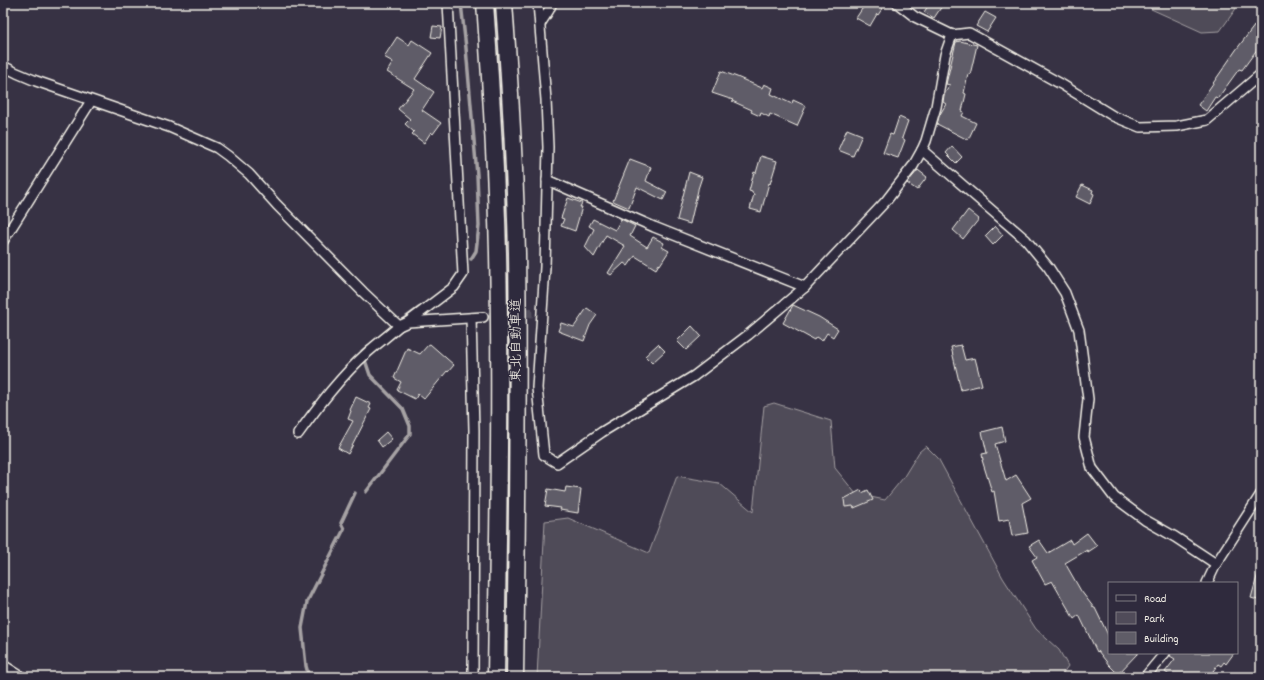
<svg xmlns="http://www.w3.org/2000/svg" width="1264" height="680" viewBox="0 0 1264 680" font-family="Dekko,'Klee One',sans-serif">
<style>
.green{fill:#504b59;stroke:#a29ea0}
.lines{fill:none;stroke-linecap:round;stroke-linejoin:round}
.stream{stroke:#a6a2a4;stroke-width:3.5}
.building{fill:#5f5c67;stroke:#f4f1e8}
.minor-tunnel{stroke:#534f5d;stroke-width:9;stroke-dasharray:9 4.5;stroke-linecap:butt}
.minor-casing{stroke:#f4f1e8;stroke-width:12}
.motorway-casing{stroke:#f4f1e8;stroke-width:19}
.minor{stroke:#2f2a3d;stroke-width:9}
.motorway{stroke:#2f2a3d;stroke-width:16}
.labels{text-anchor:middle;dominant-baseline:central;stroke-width:3;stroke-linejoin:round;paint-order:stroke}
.street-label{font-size:14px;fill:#f4f1e8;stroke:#2f2a3d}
</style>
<rect width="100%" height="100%" fill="#373244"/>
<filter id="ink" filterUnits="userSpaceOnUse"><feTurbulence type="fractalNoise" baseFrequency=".025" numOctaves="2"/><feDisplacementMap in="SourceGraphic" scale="8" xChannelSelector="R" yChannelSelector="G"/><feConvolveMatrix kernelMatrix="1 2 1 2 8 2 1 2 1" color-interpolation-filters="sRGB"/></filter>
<g filter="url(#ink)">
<g class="green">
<polygon points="1150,3 1238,3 1235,10 1220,31 1202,32 1151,9"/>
<polygon points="774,403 831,421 835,468 856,494 885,500 903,478 919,452 926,446 938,458 1003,578 1036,629 1059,650 1068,666 1060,677 915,677 906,674 887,672 881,677 537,677 545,521 568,518 649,553 677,476 719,483 753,512 764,406"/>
</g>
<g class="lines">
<g class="stream">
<polyline points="461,3 466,48 477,175 479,226 476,251 471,259"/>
<polyline points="401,321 419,308"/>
<polyline points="366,492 410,434 410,426 403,409 370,375 362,351 368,346"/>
<polyline points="309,677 306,666 302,628 307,602 344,529 341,523 355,493"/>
</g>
</g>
<g class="building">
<polygon points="866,3 878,3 884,6 878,15 877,14 870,26 856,18"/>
<polygon points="930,3 944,3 934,18 924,12"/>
<polygon points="985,12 996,18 987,32 976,26"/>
<polygon points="1261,17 1261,44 1242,70 1239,69 1218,98 1215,97 1206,111 1198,105 1236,50"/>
<polygon points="433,26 442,27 440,38 431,37"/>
<polygon points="397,37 409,45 412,40 432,53 415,79 434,92 422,110 441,123 433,134 431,132 424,143 412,134 414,132 405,124 410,119 398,109 414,89 387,72 393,62 384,57"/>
<polygon points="960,41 977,45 970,75 968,74 964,93 966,94 962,111 964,112 962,116 976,123 968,140 937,124 939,116 946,104 943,102 944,95 950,85 946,84 956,42"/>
<polygon points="721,71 737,77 762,88 764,84 773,88 771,94 792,104 793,100 806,106 797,126 770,114 769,117 761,113 760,116 751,112 752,110 732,101 733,100 712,93"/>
<polygon points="899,117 908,121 902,138 905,140 898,158 883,153 890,134 893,135"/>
<polygon points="847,129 862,135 853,156 838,150"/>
<polygon points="952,146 962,157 956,163 946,153"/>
<polygon points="761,156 777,161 770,184 769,183 761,212 750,209 754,194 752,193 752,192 749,191 754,172 756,173"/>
<polygon points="630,159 651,167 646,181 667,192 663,200 637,187 629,208 613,201"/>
<polygon points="918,170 927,177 917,190 907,183"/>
<polygon points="689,172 702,177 698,189 698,190 690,224 677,220"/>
<polygon points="1082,185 1093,190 1092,193 1094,194 1090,204 1076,197"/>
<polygon points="568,198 582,203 580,207 582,207 575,231 561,226 564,219 561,218"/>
<polygon points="968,210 979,219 963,239 953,230"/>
<polygon points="593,219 615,230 621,219 635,226 630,236 647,247 653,237 664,243 662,247 669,251 660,265 659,264 656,269 635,256 628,266 624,263 611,275 608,273 625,246 606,235 594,257 585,247 594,229 589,226"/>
<polygon points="995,226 1003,235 993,245 985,236"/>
<polygon points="793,305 819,317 838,329 833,337 827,333 822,341 816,337 814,340 783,323"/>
<polygon points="587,308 597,315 590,325 584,341 558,331 561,323 574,327"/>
<polygon points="692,326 701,336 686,350 677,341"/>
<polygon points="430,344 454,365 448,372 447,371 424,399 418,394 415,399 397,390 401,382 394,378 407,348 420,354 428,345"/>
<polygon points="658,344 665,351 652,363 645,356"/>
<polygon points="961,345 965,360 975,358 982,385 961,390 951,347"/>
<polygon points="356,397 371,404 369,408 371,409 348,454 338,448 353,421 348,419 351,411 350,410"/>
<polygon points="1002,427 1005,441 995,444 1006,481 1016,475 1031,498 1022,503 1028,533 1012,536 1009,519 999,521 994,491 992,492 982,460 983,460 982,454 987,453 982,432"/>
<polygon points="386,432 392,439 382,447 377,440"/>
<polygon points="566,487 581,489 578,513 560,510 561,508 545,506 548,489 565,492"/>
<polygon points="861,490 862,493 868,490 873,500 854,508 853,506 845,507 844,499"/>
<polygon points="1087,533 1097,546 1088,552 1087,550 1065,563 1081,591 1094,608 1095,608 1109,637 1109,653 1138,653 1118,674 1109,665 1098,651 1097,652 1079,615 1074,619 1052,581 1045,584 1032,560 1037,557 1029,546 1039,540 1048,553 1070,540 1072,544"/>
<polygon points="1258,573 1261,574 1261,601 1251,598"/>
<polygon points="1171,653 1234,653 1226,664 1224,662 1221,666 1218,664 1209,677 1172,677 1165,672 1175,659 1170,656"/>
</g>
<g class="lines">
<polyline class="minor-tunnel" points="483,317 542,312"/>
<defs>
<g id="minor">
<polyline points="538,3 546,100 548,147 545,267 537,388 544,455 557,463 602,432 694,376 748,335 805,287 886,201 913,166 922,150 926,141 936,107 945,55 952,35"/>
<polyline points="897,3 915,17 952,35 969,33 1061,84 1113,116 1140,127 1177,126 1207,120 1261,74"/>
<polyline points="540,24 549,10 552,3"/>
<polyline points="3,66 17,73 36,81 169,127 217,148 228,156 249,174 277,205 363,292 399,326 408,322 483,317"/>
<polyline points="922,150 1026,240 1049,268 1065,293 1079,330 1088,399 1084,437 1092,468 1114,497 1145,520 1175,537 1216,564"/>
<polyline points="547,180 654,227 805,287"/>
<polyline points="3,241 91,101"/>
<polyline points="471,318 474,430 473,677"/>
<polyline points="408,322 454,287 463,274 448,3"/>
<path d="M 298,434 C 319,405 341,376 368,352 C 378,343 389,335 399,326"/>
<polyline points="1207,583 1216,564 1261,494"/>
<polyline points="3,665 22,677"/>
<polyline points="1145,677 1165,653"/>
</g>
<g id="motorway">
<path d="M 485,3 C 491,86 496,170 498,253 C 501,395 498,536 496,677"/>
<path d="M 504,3 C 510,86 515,170 517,253 C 519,395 517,536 515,677"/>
</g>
</defs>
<use href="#minor" class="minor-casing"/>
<use href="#motorway" class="motorway-casing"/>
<use href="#minor" class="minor"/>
<use href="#motorway" class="motorway"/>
</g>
</g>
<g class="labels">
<g class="street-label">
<text transform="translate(517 340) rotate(-90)">東北自動車道</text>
</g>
</g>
<rect width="1264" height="680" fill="none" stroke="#2f2a3d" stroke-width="16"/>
<rect x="8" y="8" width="1248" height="664" fill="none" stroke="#f4f1e8" stroke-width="1.5" filter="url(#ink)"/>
<rect x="1108" y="582" width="130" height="72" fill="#2f2a3d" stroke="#7e7a81"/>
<rect x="1116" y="595" width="20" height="6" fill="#2f2a3d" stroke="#7e7a81"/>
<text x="1144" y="602" font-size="12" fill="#f4f1e8">Road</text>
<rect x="1116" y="612" width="20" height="12" fill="#504b59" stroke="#7e7a81"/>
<text x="1144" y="622" font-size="12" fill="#f4f1e8">Park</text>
<rect x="1116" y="632" width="20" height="12" fill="#5f5c67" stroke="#7e7a81"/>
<text x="1144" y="642" font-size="12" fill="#f4f1e8">Building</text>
</svg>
